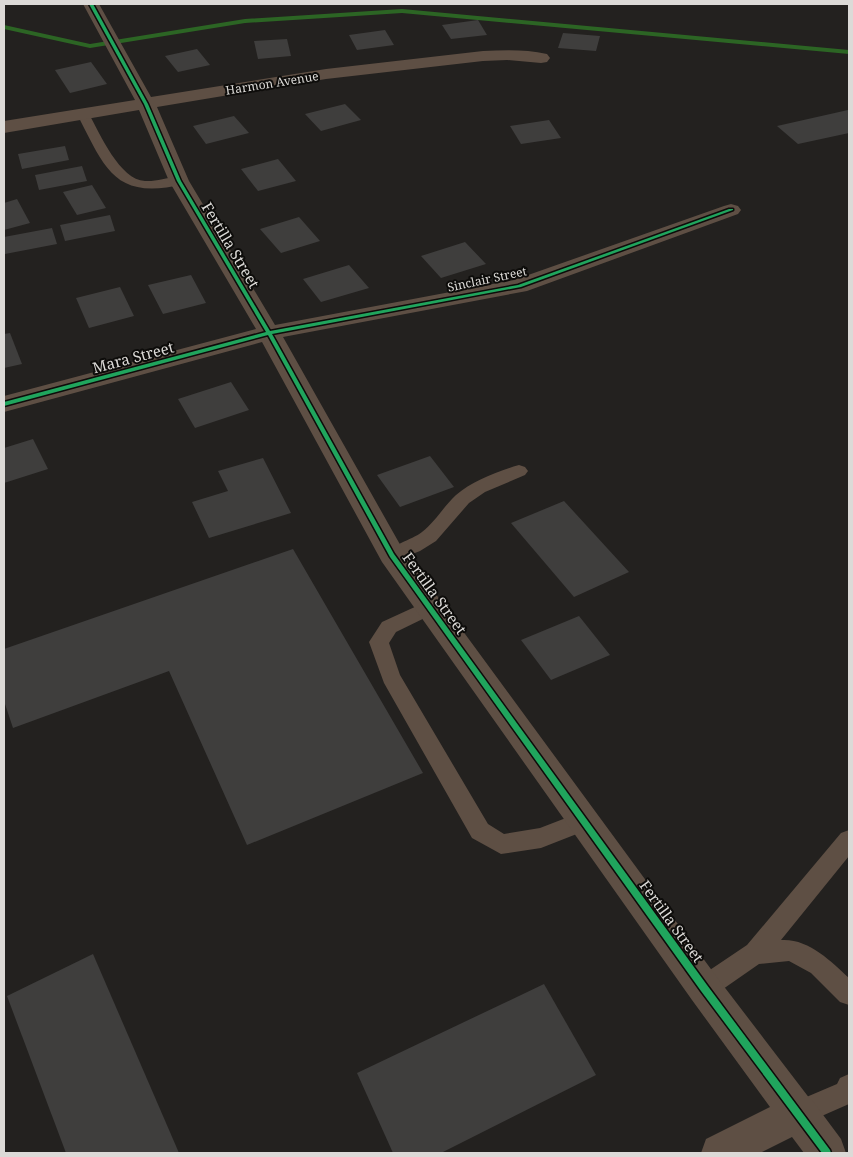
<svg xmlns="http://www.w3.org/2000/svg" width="853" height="1157" viewBox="0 0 853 1157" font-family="'Noto Serif',serif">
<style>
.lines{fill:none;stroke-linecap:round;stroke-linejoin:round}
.stream{fill:#2c6524;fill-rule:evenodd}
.building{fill:#3f3e3d}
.service{fill:#5e4f44;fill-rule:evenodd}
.minor{fill:#5e4f44;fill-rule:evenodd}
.cycleway-casing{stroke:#0d0c0a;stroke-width:3}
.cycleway{fill:#20a55d;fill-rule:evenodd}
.labels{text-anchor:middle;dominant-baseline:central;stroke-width:4;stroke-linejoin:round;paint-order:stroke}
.far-street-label{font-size:12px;fill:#dcdad7;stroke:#0d0c0a}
.street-label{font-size:15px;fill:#dcdad7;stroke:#0d0c0a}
</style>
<rect width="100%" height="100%" fill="#23211f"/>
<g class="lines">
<polygon class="stream" points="402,9 849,50 849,54 402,13 245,23 90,48 4,29 4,25 90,44 245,19"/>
</g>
<g class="building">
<polygon points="478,20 487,35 451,39 442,25"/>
<polygon points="385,30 394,45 357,50 349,35"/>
<polygon points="563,33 600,36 596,51 558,48"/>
<polygon points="287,39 291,56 258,59 254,41"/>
<polygon points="197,49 210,65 178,72 165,56"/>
<polygon points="91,62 107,84 70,93 55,70"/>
<polygon points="345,104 361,120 321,131 305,114"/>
<polygon points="848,110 849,133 798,144 777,126"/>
<polygon points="234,116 249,133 206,144 193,126"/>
<polygon points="549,120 561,138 521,144 510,126"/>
<polygon points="65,146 69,160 22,169 18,154"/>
<polygon points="278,159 296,181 258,191 241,169"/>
<polygon points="82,166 87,181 39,190 35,175"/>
<polygon points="92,185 106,208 77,215 63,192"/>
<polygon points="17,199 30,223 4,230 4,203"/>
<polygon points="110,215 115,231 65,241 60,225"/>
<polygon points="299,217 320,241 281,253 260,229"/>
<polygon points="52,228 57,244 5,254 4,237"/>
<polygon points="465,242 486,264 441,278 421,256"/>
<polygon points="349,265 369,288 321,302 303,279"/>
<polygon points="191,275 206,303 163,314 148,285"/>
<polygon points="120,287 134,316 89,328 76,298"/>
<polygon points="10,333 22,364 4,368 4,334"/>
<polygon points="231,382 249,410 195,428 178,399"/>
<polygon points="33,439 48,469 4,483 4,448"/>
<polygon points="430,456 454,487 400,507 377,475"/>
<polygon points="263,458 291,513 209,538 192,502 228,491 218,471"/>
<polygon points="564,501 629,572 574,597 511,523"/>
<polygon points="293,549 423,773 247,845 169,671 13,728 4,701 4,649"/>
<polygon points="579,616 610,655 551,680 521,640"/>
<polygon points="93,954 179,1153 66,1153 7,996"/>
<polygon points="544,984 596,1075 441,1153 393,1153 357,1073"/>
</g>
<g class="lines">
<g class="service">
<path d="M 83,110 L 89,114 C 100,134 120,180 145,181 C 158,182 171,175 184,178 L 186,181 L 184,184 C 114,201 105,168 77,114 Z"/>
<path d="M 519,465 L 525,467 L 528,471 L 525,475 L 485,492 L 469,503 L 436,541 L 420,551 L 392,562 L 385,560 L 383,555 C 388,546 412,540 422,532 C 435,522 444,506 456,495 C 472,481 498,471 519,465 Z"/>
<polygon points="430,600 437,602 440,607 437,612 396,632 389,643 400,675 488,824 504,834 540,828 584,811 592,814 595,821 592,828 541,848 501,854 472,838 384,683 369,642 382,622"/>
<path d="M 849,830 L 849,856 L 781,940 C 808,938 831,961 849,978 L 849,1005 L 840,1002 L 811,973 L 789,961 L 759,964 L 713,996 L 704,999 L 695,996 L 692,988 L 695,980 L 747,945 L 841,833 Z"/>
<polygon points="849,1074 849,1104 799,1126 790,1122 786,1113 790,1104 837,1084 840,1078"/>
</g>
<path class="minor" d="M 83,4 L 99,4 L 151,97 L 326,69 L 483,51 C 504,50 526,49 547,54 L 550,58 L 547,62 L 541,63 L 507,60 L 483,61 L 326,79 L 157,107 L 189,181 L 275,325 L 514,280 L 724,206 L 731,204 L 738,206 L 741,210 L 738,214 L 527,291 L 283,337 L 402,548 L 716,976 L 810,1099 L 812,1100 L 841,1139 L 846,1153 L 804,1153 L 792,1137 L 760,1153 L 701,1153 L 706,1139 L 770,1107 L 692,1000 L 382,562 L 262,342 L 4,412 L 4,396 L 256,329 L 169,181 L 139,110 L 4,133 L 4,121 L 135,100 Z"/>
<defs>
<polygon id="cycleway" points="89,4 93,4 148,104 181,181 270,331 518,285 729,209 733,209 733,210 521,287 272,334 394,554 707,985 830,1150 831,1153 822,1153 701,991 390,557 268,335 4,406 4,402 266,332 177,181 144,104"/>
</defs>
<use href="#cycleway" class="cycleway-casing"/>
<use href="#cycleway" class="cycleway"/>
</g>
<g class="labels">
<g class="far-street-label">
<text transform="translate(272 83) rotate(-9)">Harmon Avenue</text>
<text transform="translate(487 279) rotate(-12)">Sinclair Street</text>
</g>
<g class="street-label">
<text transform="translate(231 245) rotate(59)">Fertilla Street</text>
<text transform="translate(133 357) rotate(-15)">Mara Street</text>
<text transform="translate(435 593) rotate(54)">Fertilla Street</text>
<text transform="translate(672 921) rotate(54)">Fertilla Street</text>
</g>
</g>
<rect width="853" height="1157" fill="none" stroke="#dcdad7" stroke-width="10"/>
</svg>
